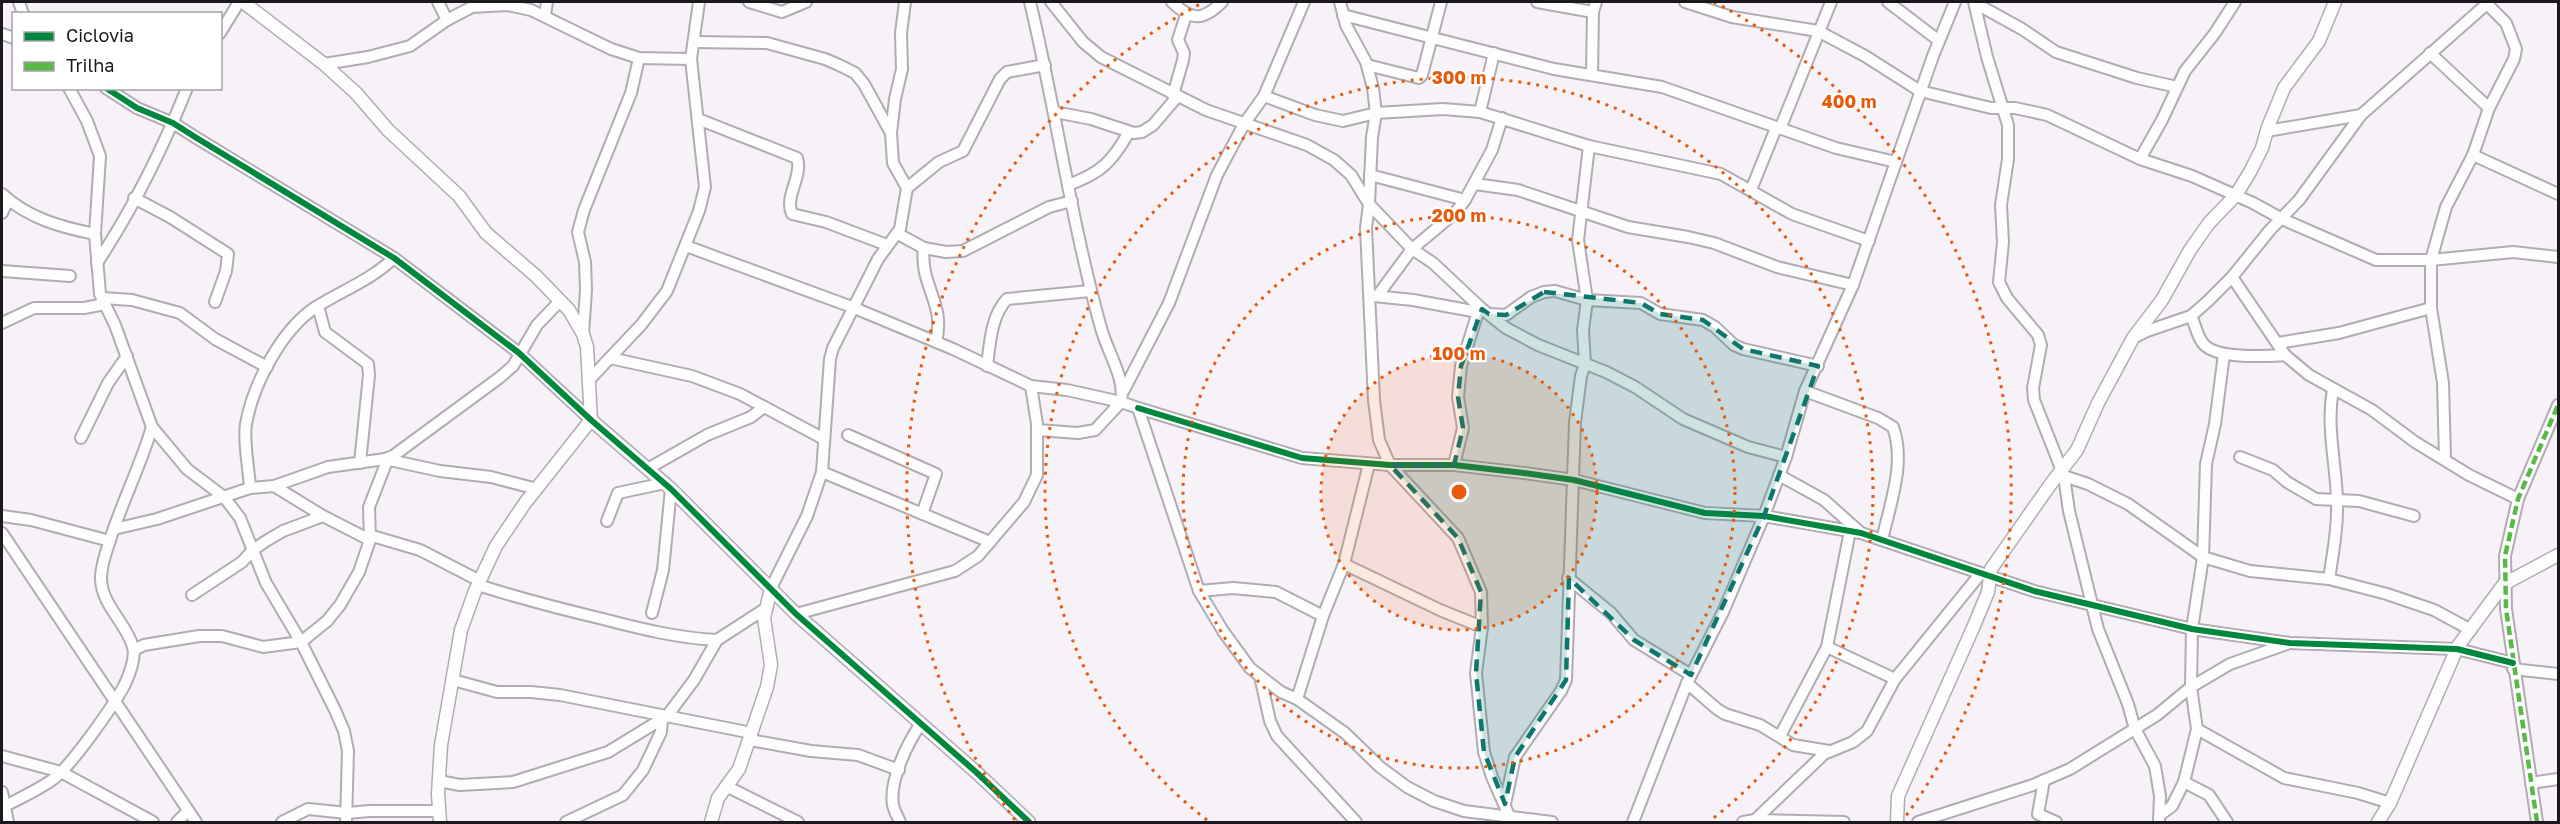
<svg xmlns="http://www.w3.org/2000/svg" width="2560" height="824" viewBox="0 0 2560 824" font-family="'Golos Text',sans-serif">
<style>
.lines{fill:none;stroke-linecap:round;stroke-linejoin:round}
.minor-casing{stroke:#b1acb2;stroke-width:14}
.tertiary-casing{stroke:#b1acb2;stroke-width:15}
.minor{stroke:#fefdfe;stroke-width:10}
.tertiary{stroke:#fefdfe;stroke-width:12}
.quiet{stroke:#58b947;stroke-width:4.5;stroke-dasharray:9 4.5;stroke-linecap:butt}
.cycleway-casing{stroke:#fff;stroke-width:10}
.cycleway{stroke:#00873e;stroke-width:6}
.marked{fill:#0f766e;fill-opacity:0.2;stroke:#0f766e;stroke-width:4.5;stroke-dasharray:12 8;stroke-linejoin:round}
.ring{fill:none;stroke:#e8590c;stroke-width:3;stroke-dasharray:3 6}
.centre{fill:#e8590c;stroke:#fff;stroke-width:3}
.ring-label{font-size:18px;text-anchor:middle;font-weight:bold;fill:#e8590c;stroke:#fff;stroke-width:4.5;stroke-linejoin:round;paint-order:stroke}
</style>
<rect width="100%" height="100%" fill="#f7f1f8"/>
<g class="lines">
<defs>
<g id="minor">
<polyline points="19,2 23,14"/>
<polyline points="438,2 447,20"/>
<polyline points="749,2 782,12 806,2"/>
<path d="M 1030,2 C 1056,110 1071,221 1101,328 C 1107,351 1126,379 1121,402 L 1138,408 L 1199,591 L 1223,631 L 1250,668 L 1281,692 L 1297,699 L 1345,733 L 1380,767 L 1407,787 L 1434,801 L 1464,811 L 1552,822"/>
<polyline points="1051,2 1083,42 1101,57 1206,110 1307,145 1334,160 1351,175 1369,204 1412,249 1433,263 1482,309 1506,328 1538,345 1606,372 1635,387 1683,419 1748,447 1786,457"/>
<path d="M 1172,2 C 1191,20 1202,22 1222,2"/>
<polyline points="1340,2 1346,25 1366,62 1373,88 1376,113 1372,137 1369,204 1366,228 1374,400 1379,440 1390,465 1458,538 1481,592 1482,627 1476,673 1484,752 1492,777 1511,820"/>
<polyline points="1537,2 1593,12"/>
<polyline points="1685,2 1732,17 1818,31 1865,56 1920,91 1991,108 2015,108 2047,115 2140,159 2192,176 2253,203 2282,219 2376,260 2431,260 2513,252 2558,257"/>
<polyline points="1888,2 1938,40"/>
<polyline points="1974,2 1987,57 2008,125 2008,159 2001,205 2003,242 1999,282 2007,298 2038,335 2041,345 2033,388 2034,400 2064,476 2069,511 2098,629 2128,704 2135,729 2155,766 2160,796 2159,822"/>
<polyline points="1975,3 2022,29 2056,52 2137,78 2177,87"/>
<polyline points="545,15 547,2"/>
<polyline points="1343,15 1554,69 1662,87 1836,148 1896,162"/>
<polyline points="220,33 239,2"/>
<polyline points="2,34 14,38"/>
<polyline points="694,42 767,43 825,59 839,65 855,73 864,84 891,133"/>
<polyline points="2430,53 2489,108"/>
<polyline points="324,64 368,57 410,46 447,20 472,7 507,5 531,10 611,49 639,58 691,59"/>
<polyline points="1367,65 1419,78 1422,75 1441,2"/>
<polyline points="1592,75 1593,12 1596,2"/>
<polyline points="69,88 87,121 100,156 95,234 100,294 115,325 152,427 187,469 224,497 240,518 266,583 301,642 335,710 344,731 348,751 346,822"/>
<polyline points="106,88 137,108 173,123 195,137 394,258 519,353 591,420"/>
<polyline points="1173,95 1183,60 1184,53 1178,40 1186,15"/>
<polyline points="1264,96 1315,115 1343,121 1376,113 1443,109 1480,112 1589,146 1721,174 1792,214 1869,241"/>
<polyline points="1055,112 1091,119 1134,133 1142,132 1153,125 1177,97"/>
<polyline points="1480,112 1494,53"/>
<path d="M 698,119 L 797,158 C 803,177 784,196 792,214 L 826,222 L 887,245"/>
<polyline points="1780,129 1831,2"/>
<polyline points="2267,131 2361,115"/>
<polyline points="2473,155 2558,194"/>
<polyline points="2140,159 2162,120 2185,71 2215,33 2235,2"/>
<polyline points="1370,175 1465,200"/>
<polyline points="1475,184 1518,190 1628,227 1688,237 1714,243 1777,267 1853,285"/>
<path d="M 1068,185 C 1101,173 1112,162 1129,132"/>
<polyline points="907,188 939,162 963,151 1000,79 1007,72 1045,65"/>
<polyline points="1751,190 1776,128"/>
<path d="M 2,194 C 28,218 60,227 95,234"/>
<polyline points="134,198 170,217 228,254 226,271 215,302"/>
<polyline points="2,213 8,200"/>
<polyline points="898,234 924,248 946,252 963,251 1049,207 1072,201"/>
<polyline points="686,246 852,307 953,349 1031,386 1067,390 1121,402"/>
<path d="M 924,248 C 919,285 946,303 936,342"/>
<path d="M 97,263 C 132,210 163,148 187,88"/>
<polyline points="2,271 70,276"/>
<polyline points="2232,277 2285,355 2309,375 2372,410 2415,442 2469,475 2518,499"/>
<polyline points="1378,295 1412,249 1455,213 1465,200 1492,150 1502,118"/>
<polyline points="1374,296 1413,300 1478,312 1482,309"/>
<polyline points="102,298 132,300 180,313 215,339 267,367"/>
<polyline points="318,306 325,332 368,364 369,375 360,463"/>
<polyline points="1489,314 1506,315 1531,297 1544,292 1555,291 1587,300 1641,303 1660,314 1703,320 1715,327 1734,345 1743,349 1818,366"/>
<path d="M 2191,316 C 2195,324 2197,335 2202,342 C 2213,360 2267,356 2285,355"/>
<polyline points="2,323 34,308 84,308 105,304"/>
<polyline points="583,334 586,290 585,262 578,232 584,210 631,93 639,58"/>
<polyline points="2133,338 2147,331 2191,316 2208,301 2232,277 2270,230 2299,200 2361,115 2489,2"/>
<polyline points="2278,343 2339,333 2431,308"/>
<polyline points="610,358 692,376 740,394 824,439"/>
<path d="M 987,366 C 990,343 991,316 1007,299 L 1090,291"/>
<polyline points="590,379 641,325 667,291 699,211 705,187 691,59 699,2"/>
<polyline points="1124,390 1169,303 1217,175 1244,124 1264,96 1304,2"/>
<path d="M 1805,391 L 1878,418 L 1893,427 C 1906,463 1890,504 1882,540"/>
<polyline points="1138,408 1302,458 1390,465 1454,465 1524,473 1574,480 1705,513 1764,516 1861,533 2034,591 2192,629 2290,643 2457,649 2513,663"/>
<polyline points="1037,430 1078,433 1095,430 1121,402"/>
<polyline points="848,435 936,474 922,514"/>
<polyline points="81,438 108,383 127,356"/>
<polyline points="2240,457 2273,470 2287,482 2316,499 2359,501 2414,516"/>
<polyline points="385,459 440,471 491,477 537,489"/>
<polyline points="2445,459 2443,383 2431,308 2431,260 2446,207 2473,155 2489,108 2514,59 2516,49 2506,23 2485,2"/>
<polyline points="1454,465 1463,428 1458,397 1461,366 1478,312"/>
<polyline points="649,468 707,435 751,417 764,407"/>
<polyline points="822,472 990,542"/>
<polyline points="1779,475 1824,500 1861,533"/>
<polyline points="2064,476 2088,484 2128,504 2203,557 2250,571 2329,579 2387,594 2434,610 2471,630"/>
<polyline points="274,486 323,516 370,540"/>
<path d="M 250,488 C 249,469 243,441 246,424 C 253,384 282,329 316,307 C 343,290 371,280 394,258"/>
<polyline points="2,516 31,520 110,541"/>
<polyline points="607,521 618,493 665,483"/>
<polyline points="114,529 157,519 250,488 274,486 328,467 385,459 393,456 499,378 513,366 537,325 560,301"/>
<polyline points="2,533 196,822"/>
<polyline points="369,535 420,550 480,581"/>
<polyline points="1344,564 1440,610 1482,627"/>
<polyline points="1568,578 1611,613 1634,640 1691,675"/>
<path d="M 2329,579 C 2333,553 2338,526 2337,500 C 2336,463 2326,427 2333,389"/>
<path d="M 478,585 C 519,598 561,609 603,619 C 641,629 678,638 717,640"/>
<polyline points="771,588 807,516 822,472 830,359 833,348 878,259 900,229 907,188 893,163 891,133 895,99 902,69 901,33 905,2"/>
<polyline points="1199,591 1233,588 1276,592 1323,616"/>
<polyline points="192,595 242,562 253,550 266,541 283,531 323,516"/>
<polyline points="652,613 663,570 671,489"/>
<polyline points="796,614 955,571 978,556 1024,502 1037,475 1037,424 1031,386"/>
<polyline points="1827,647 1895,679"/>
<polyline points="134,650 144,645 199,636 222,636 263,647 301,642 327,621 340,605 359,572 370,540 369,507 387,461"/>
<polyline points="2513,669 2558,674"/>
<polyline points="1260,676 1270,721 1277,736 1356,822"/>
<polyline points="453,680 497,692 531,692 560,695 752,733"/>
<polyline points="1687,683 1717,709 1725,714 1760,725 1793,745 1829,751"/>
<polyline points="1297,699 1323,616 1344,564 1369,464"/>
<polyline points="2197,729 2284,778 2358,793 2390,803"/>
<polyline points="1780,736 1827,647 1850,531"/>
<polyline points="750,740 811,751 858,755 899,770"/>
<polyline points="2,756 61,772 153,822"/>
<polyline points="2044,780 2038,814 2056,822"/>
<polyline points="439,781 460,785 513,782 608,752 667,716 694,680 717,640 765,609"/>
<polyline points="2184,782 2209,795 2227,822"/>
<polyline points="2531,783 2558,779"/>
<polyline points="726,786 798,822"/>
<polyline points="2,792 8,822"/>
<polyline points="1505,804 1515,757 1561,691 1566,680 1575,422 1581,376 1585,364 1583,330 1587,300 1578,240 1589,146"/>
<path d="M 5,806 C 20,798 38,790 52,780 C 70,768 113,706 124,686 C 129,676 136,658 133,647 C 126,622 101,605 101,578 C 101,563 108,547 112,534 C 124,498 141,464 152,427"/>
<polyline points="2160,815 2172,806 2184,782 2197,729 2191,687 2192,629 2203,557 2206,464 2215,424 2224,354"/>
<polyline points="1755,820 1824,754 1853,742 1867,731 1895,679 1981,573"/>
<polyline points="177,822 188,811"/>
<polyline points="282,822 308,809 347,813 370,811 439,811"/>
<polyline points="566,822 623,795 643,770 661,732 662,720"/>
<path d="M 900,822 C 898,817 894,811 893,805 C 889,781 907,744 920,725"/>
<polyline points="1633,822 1687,683 1723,612 1764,516 1786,457 1805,391 1853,285 1933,56 1955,2"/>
<polyline points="1743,822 1755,820 1844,822"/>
<polyline points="1918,822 2033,785 2070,769 2157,715 2191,687 2230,664 2287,644"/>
<polyline points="2537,822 2506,609 2505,556 2518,499 2558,405"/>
</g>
<g id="tertiary">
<polyline points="243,2 324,64 356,93 388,130 459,196 486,233 536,276 569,310 583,334 587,347 591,420 525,503 496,546 475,591 461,630 441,745 438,794 440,822"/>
<polyline points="591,420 671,489 796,614 976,772 1029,822"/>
<polyline points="711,822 718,798 739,769 767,687 771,665 764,618 771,588"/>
<polyline points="1897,822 1898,796 1973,628 1988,592 1991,569 2050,485 2077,450 2098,403 2133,338 2162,300 2190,250 2209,223 2236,195 2250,172 2262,148 2268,127 2284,88 2319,41 2335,2"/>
<polyline points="2378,822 2390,803 2458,646 2504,584 2558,555"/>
</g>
</defs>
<use href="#minor" class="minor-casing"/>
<use href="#tertiary" class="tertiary-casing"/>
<use href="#minor" class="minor"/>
<use href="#tertiary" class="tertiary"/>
<polyline class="quiet" points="2537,822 2506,609 2505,556 2518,499 2558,405"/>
<defs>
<g id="cycleway">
<polyline points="106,88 137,108 173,123 195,137 394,258 519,353 591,420 671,489 796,614 976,772 1029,822"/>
<polyline points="1138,408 1302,458 1390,465 1454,465 1524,473 1574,480 1705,513 1764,516 1861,533 2034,591 2192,629 2290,643 2457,649 2513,663"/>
</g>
</defs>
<use href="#cycleway" class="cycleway-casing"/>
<use href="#cycleway" class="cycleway"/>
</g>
<path class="marked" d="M 1544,292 L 1641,303 L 1660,314 L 1703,320 L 1743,349 L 1818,366 L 1764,516 L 1691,675 L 1634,640 L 1569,578 L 1566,680 L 1515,757 L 1505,804 L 1484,752 L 1476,673 L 1481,592 L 1458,538 L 1390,465 L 1454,465 L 1463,428 L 1458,397 L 1461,366 L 1482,309 L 1489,314 L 1506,315 Z"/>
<circle cx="1459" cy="492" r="138" fill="#e8590c" fill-opacity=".12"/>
<g class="ring">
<circle cx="1459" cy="492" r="138"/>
<circle cx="1459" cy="492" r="276"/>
<path d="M1207 820A414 414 0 1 1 1711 820"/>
<path d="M1015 820A552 552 0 0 1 1204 2M1714 2A552 552 0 0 1 1903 820"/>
</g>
<circle cx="1459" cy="492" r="9" class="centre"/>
<g class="ring-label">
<text x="1459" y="84">300 m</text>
<text x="1849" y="108">400 m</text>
<text x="1459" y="222">200 m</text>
<text x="1459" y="360">100 m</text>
</g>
<rect width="2560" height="824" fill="none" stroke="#1c191e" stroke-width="6"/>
<rect x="12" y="12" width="210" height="78" fill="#ffffff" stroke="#a4a3a5" stroke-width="1.5"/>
<rect x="24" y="32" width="30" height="9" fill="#00873e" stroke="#a4a3a5" stroke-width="1.5"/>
<text x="66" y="42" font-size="18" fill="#1c191e">Ciclovia</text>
<rect x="24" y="62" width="30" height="9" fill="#58b947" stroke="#a4a3a5" stroke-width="1.5"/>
<text x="66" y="72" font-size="18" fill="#1c191e">Trilha</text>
</svg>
